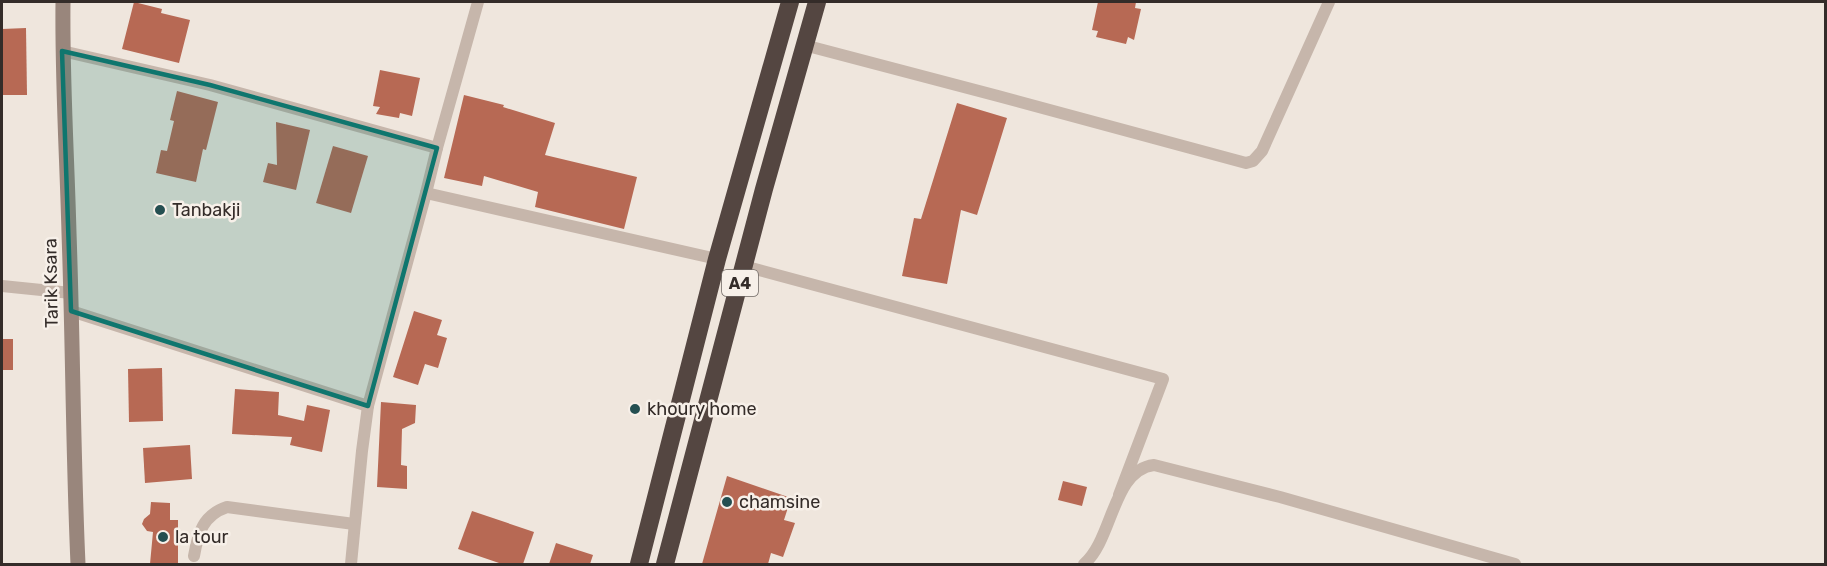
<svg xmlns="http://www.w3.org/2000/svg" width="1827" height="566" viewBox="0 0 1827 566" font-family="Rubik,sans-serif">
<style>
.building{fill:#b76954}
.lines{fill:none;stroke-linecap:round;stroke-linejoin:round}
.street{stroke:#c6b6ab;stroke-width:12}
.secondary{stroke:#99867c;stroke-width:15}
.highway{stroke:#544641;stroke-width:18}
.marked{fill:#0f766e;fill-opacity:0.2;stroke:#0f766e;stroke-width:4.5;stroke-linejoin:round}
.poi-dot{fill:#244f51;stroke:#f7f0e9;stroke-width:2}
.labels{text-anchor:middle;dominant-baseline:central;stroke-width:5;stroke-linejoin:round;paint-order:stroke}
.shield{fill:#f7f0e9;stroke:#6e6763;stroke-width:1.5}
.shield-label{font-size:16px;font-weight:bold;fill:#342c29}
.poi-label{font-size:18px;fill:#342c29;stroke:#f7f0e9;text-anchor:start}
.street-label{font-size:18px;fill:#342c29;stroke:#f7f0e9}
</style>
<rect width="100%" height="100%" fill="#efe6dd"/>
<g class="building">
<polygon points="134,2 162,9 161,13 190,20 179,63 122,49"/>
<polygon points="1098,2 1136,2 1135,8 1141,9 1134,40 1128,37 1126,44 1096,37 1098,31 1092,30"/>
<polygon points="26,28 27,95 2,95 2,29"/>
<polygon points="380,70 420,78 412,116 400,113 399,118 376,114 380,107 373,106"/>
<polygon points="177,91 218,102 206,150 203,149 196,182 156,173 161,150 167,151 174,121 170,120"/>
<polygon points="464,95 504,105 503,107 555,123 545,155 637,177 624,229 535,207 538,192 484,176 482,186 444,178"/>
<polygon points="957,103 1007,118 977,215 961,210 947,284 902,276 914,218 921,219"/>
<polygon points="276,122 310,130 296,190 263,182 268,163 277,165"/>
<polygon points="333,146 368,156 351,213 316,203"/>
<polygon points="414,311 442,320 437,335 447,338 438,368 425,364 418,385 393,377"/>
<rect x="2" y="339" width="11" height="31"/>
<polygon points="162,368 163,421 129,422 128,369"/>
<polygon points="235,389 279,392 278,415 304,421 307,405 330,410 322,452 290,445 292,437 232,434"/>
<polygon points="381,402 416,405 415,423 402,429 401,465 407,466 407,489 377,487"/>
<polygon points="190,445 192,479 145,483 143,448"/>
<polygon points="727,476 791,498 784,520 795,523 783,557 771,553 768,564 702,564"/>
<polygon points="1063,481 1087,487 1082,506 1058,500"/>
<polygon points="151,502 170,503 170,520 178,520 178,564 150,564 153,532 147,531 142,524 144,519 150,514"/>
<polygon points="472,511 534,532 523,564 502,564 458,549"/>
<polygon points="556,543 593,555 590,564 549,564"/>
</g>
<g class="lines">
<g class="street">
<polyline points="804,45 998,96 1246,163 1253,161 1262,151 1329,2"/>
<polyline points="62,51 210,85 437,148"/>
<polyline points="426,193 717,259"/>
<polyline points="744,266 1163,379 1119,495"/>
<polyline points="2,286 71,293"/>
<polyline points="71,311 368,406"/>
<path d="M 194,556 C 198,533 203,515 227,507 L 354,524"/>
<polyline points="351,564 362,451 368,406 426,193 437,148 478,2"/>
<path d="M 1084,564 C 1113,540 1112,470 1154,465 L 1280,497 L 1515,564"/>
</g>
<path class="secondary" d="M 63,2 C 62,79 67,156 69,233 C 73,344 73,454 78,564"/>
<g class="highway">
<polyline points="639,564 717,259 790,2"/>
<polyline points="665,564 764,189 817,2"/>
</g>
</g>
<path class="marked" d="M 62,51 L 210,85 L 437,148 L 368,406 L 71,311 Z"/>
<g class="poi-dot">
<circle cx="160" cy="210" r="6"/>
<circle cx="635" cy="409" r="6"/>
<circle cx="727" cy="502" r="6"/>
<circle cx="163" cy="537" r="6"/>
</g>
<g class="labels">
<rect class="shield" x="722" y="270" width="36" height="26" rx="4.5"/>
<g class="shield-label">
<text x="740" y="283">A4</text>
</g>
<g class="poi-label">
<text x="172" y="210">Tanbakji</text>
<text x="647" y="409">khoury home</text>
<text x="739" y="502">chamsine</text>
<text x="175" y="537">la tour</text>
</g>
<g class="street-label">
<text transform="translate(51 283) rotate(-91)">Tarik Ksara</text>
</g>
</g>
<rect width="1827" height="566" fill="none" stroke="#342c29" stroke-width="6"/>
</svg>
